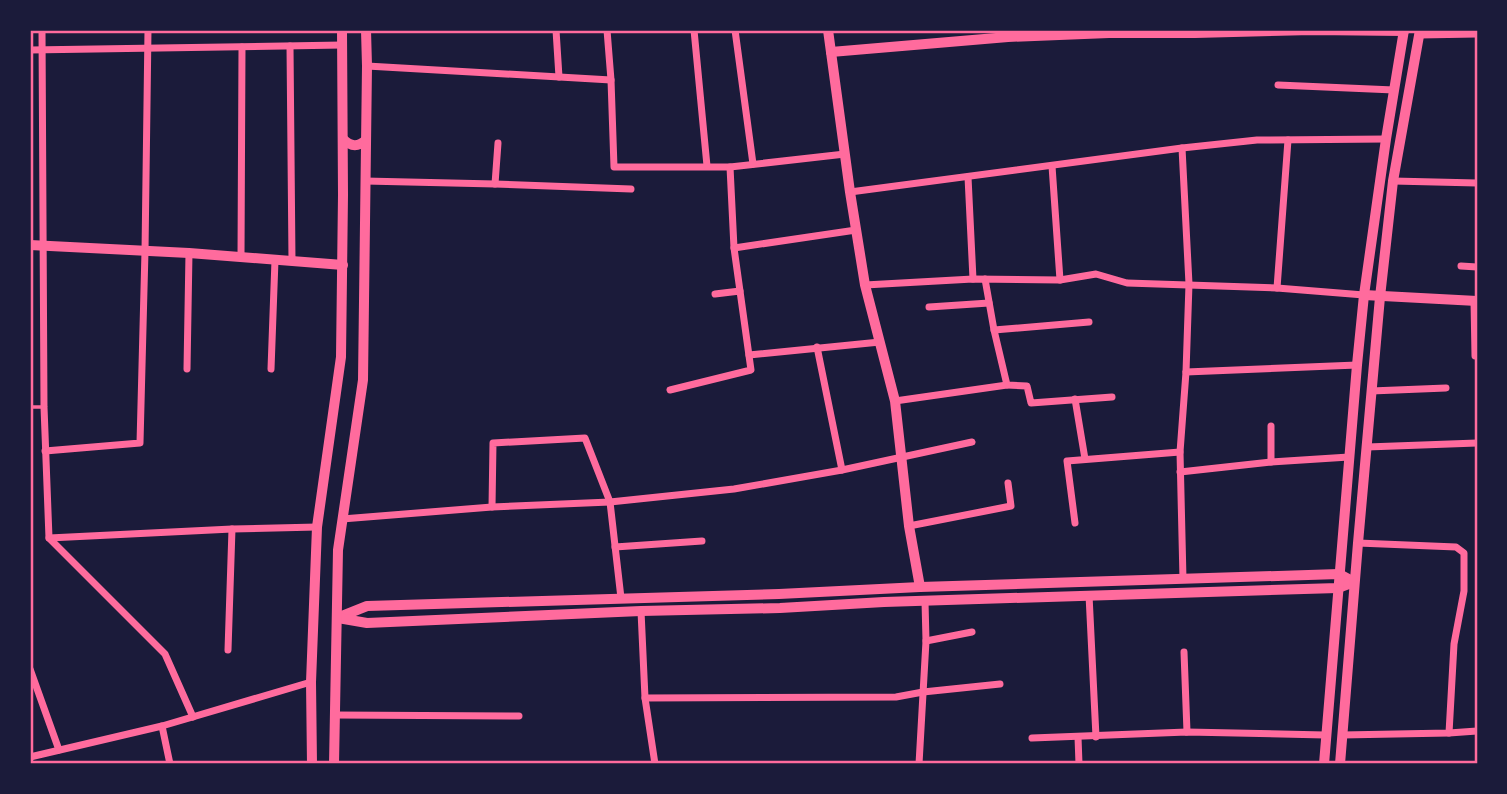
<svg xmlns="http://www.w3.org/2000/svg" width="1507" height="794" viewBox="0 0 1507 794" font-family="Cabin,sans-serif">
<style>
.lines{fill:none;stroke-linecap:round;stroke-linejoin:round}
.service{stroke:#ff6b9d;stroke-width:3.5}
.minor{stroke:#ff6b9d;stroke-width:7}
.tertiary{stroke:#ff6b9d;stroke-width:10}
.neatline{fill:none;stroke:#ff6b9d;stroke-width:2.5}
</style>
<rect width="100%" height="100%" fill="#1b1b3a"/>
<g class="lines">
<polyline class="service" points="30,407 42,407"/>
<g class="minor">
<polyline points="42,30 44,407 49,538 165,654 193,717"/>
<polyline points="556,30 559,77"/>
<polyline points="607,30 611,80 614,167 730,167 845,154"/>
<polyline points="694,30 707,166"/>
<polyline points="735,30 753,164"/>
<polyline points="1419,35 1477,34"/>
<polyline points="290,46 292,261"/>
<polyline points="30,50 342,45"/>
<polyline points="367,66 611,80"/>
<polyline points="1278,85 1394,90"/>
<polyline points="1182,148 1189,284 1186,372 1180,452 1183,579"/>
<polyline points="1052,166 1060,280"/>
<polyline points="968,177 973,279"/>
<polyline points="365,181 495,184 631,189"/>
<polyline points="1393,181 1477,183"/>
<polyline points="495,184 498,143"/>
<polyline points="850,192 1182,148 1257,140 1386,139"/>
<polyline points="734,248 856,230"/>
<polyline points="241,257 242,47"/>
<polyline points="1461,266 1477,267"/>
<polyline points="985,279 994,330 1007,385 1027,386 1031,403 1112,397"/>
<polyline points="865,285 973,279 1060,280 1096,274 1127,283 1277,288 1364,295"/>
<polyline points="1277,288 1288,140"/>
<polyline points="715,294 740,291"/>
<polyline points="1474,301 1475,356"/>
<polyline points="929,307 989,303"/>
<polyline points="994,330 1089,322"/>
<polyline points="817,347 842,470"/>
<polyline points="749,355 880,342"/>
<polyline points="187,369 189,253"/>
<polyline points="271,369 275,260"/>
<polyline points="1186,372 1357,365"/>
<polyline points="670,390 751,370 734,248 730,167"/>
<polyline points="1371,391 1446,388"/>
<polyline points="1075,399 1085,459"/>
<polyline points="895,401 1007,385"/>
<polyline points="1271,426 1271,462"/>
<polyline points="1367,447 1477,443"/>
<polyline points="45,451 140,443 145,251 148,30"/>
<polyline points="1180,472 1271,462 1349,457"/>
<polyline points="492,507 493,443 585,438 610,502 621,598"/>
<polyline points="342,519 492,507 610,502 734,489 842,470 972,442"/>
<polyline points="1075,523 1067,461 1180,452"/>
<polyline points="909,526 1011,506 1008,483"/>
<polyline points="49,538 232,529 317,527"/>
<polyline points="1358,543 1456,547 1464,553 1464,591 1454,644 1449,733"/>
<polyline points="615,547 702,541"/>
<polyline points="1089,595 1096,737"/>
<polyline points="641,611 645,698 655,764"/>
<polyline points="926,641 972,632"/>
<polyline points="228,650 232,529"/>
<polyline points="1184,652 1187,732"/>
<polyline points="30,669 59,750"/>
<polyline points="645,698 896,697 923,692 1000,684"/>
<polyline points="335,715 519,716"/>
<polyline points="162,726 170,764"/>
<polyline points="1342,735 1449,733 1477,731"/>
<polyline points="1078,737 1079,764"/>
<polyline points="1032,738 1187,732 1325,735"/>
<polyline points="30,757 162,726 311,682"/>
<polyline points="919,764 926,641 925,601"/>
</g>
<g class="tertiary">
<polyline points="828,30 850,192 865,285 895,401 909,526 920,587"/>
<polyline points="831,52 1008,37 1109,33 1195,33 1312,30 1404,31"/>
<path d="M 343,139 C 351,147 358,147 366,140"/>
<polyline points="30,245 189,253 343,265"/>
<polyline points="1364,295 1477,301"/>
<polyline points="337,618 367,606 779,594 920,587 1339,574 1354,582"/>
<polyline points="338,618 367,623 641,611 780,608 884,602 1338,588 1354,582"/>
<polyline points="312,764 311,682 317,527 341,357 343,195 342,30"/>
<polyline points="334,764 338,550 363,380 367,66 366,30"/>
<polyline points="1324,764 1357,365 1364,295 1386,139 1404,30"/>
<polyline points="1340,764 1358,543 1380,297 1393,181 1420,30"/>
</g>
</g>
<rect width="1507" height="794" fill="none" stroke="#1b1b3a" stroke-width="63"/>
<rect x="32" y="32" width="1444" height="730" class="neatline"/>
</svg>
